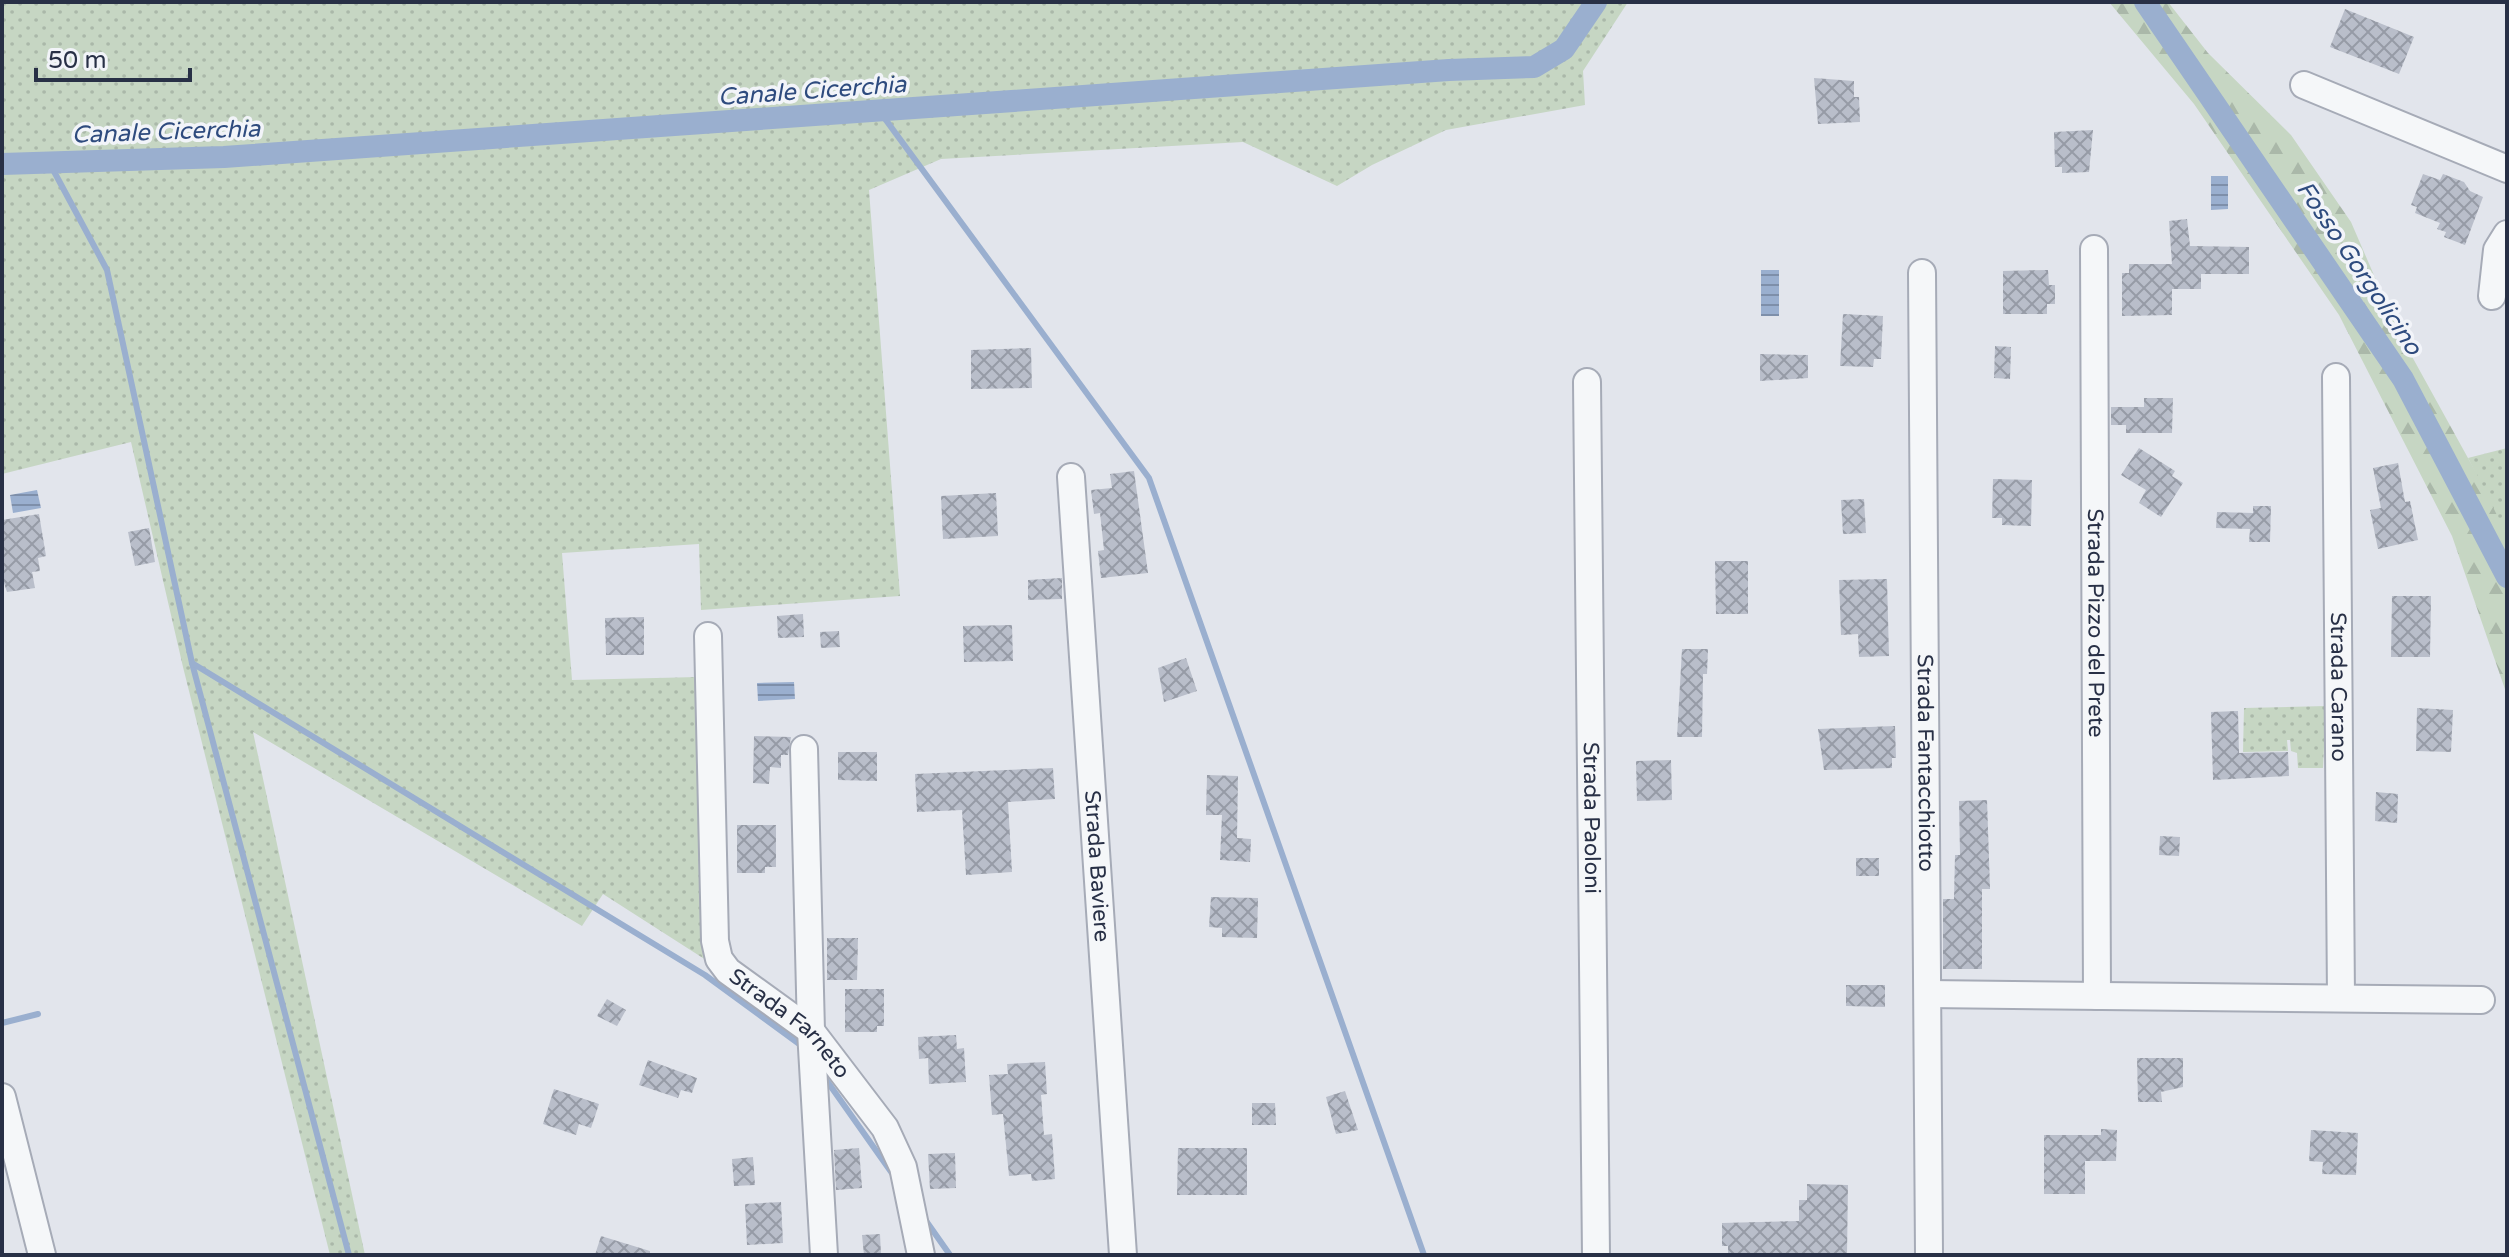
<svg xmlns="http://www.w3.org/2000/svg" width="2509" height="1257" viewBox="0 0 2509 1257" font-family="'Varela Round',sans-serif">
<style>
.grass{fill:url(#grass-dots)}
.forest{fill:url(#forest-firs)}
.water{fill:url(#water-rules)}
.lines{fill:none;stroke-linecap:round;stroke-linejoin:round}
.stream{stroke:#9aafcf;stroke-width:6}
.canal{stroke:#9aafcf;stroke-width:22}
.building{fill:url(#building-cross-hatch)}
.minor-casing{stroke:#a6abb7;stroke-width:30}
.minor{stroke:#f5f7f9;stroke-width:26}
.labels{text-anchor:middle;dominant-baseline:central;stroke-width:7;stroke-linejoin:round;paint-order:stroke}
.street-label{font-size:22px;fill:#283046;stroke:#f2f4f9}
.water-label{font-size:24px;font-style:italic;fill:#2e4b7e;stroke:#f2f4f9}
</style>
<defs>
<pattern id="grass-dots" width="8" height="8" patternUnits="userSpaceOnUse" patternTransform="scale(2)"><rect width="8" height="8" fill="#c6d6c3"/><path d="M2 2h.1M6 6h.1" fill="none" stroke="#aab8a9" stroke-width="1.8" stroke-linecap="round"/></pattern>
<pattern id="forest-firs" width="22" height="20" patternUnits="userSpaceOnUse" patternTransform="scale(2)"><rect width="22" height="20" fill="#c6d6c3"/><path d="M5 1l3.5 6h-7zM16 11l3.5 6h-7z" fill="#aab8a9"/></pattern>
<pattern id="water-rules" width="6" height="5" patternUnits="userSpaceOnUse" patternTransform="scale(2)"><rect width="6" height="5" fill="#9aafcf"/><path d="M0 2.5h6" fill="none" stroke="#7e8faa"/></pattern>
<pattern id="building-cross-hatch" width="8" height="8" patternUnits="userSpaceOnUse" patternTransform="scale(2)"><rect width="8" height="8" fill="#b9beca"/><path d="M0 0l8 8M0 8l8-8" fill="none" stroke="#969ba6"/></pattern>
</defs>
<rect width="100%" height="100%" fill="#e2e5ec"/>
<g class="grass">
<polygon points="2,2 1628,2 1583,71 1585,105 1446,130 1372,165 1337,186 1243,142 941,159 869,190 900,596 701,610 699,544 562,553 572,680 698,677 706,960 603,894 582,926 253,732 365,1255 330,1255 183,667 131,442 2,474"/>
<polygon points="2507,448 2507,537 2468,458"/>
<polygon points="2326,706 2323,768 2298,768 2297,753 2291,751 2290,740 2287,740 2288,751 2243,752 2244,708"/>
</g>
<polygon class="forest" points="2109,2 2168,2 2208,53 2291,135 2351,222 2399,333 2479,478 2507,536 2507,695 2452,536 2339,315 2194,104"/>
<g class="water">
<polygon points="2211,176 2228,176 2228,209 2211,210"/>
<rect x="1761" y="270" width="18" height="46"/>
<polygon points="37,490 41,508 13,513 10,495"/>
<polygon points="794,682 795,699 758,701 757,683"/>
</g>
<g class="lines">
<g class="stream">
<polyline points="880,112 1149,478 1424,1255"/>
<polyline points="50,164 107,270 192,663 349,1255"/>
<polyline points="192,663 705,975 802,1046"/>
<polyline points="2,1023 38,1014"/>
<polyline points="822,1074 894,1176"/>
<polyline points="924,1218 950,1255"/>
</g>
<g class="canal">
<polyline points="2145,2 2403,379 2507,577"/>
<polyline points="2,164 224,157 1449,70 1534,67 1564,49 1596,2"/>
</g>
</g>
<g class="building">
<polygon points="2345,9 2414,37 2399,74 2330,47"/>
<polygon points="1814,78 1854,81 1854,97 1859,97 1860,122 1818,124"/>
<polygon points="2093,130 2089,172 2062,173 2062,167 2055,167 2054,132"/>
<polygon points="2423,174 2440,180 2443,174 2464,182 2470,191 2483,197 2465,245 2444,237 2446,232 2437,229 2440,223 2415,213 2417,207 2411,205"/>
<polygon points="2187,219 2190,246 2249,247 2249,274 2201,274 2201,289 2172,289 2172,315 2122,316 2122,273 2129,273 2129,264 2172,264 2169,221"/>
<polygon points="2048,270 2049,285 2055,285 2055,304 2047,304 2047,314 2003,314 2003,271"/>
<polygon points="1843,314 1883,316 1881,359 1874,359 1873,367 1840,366"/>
<polygon points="1995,346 2011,347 2010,379 1994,378"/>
<polygon points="1031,348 1032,388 971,389 971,350"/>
<polygon points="1760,354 1808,355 1808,378 1760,381"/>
<polygon points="2144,398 2173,398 2172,433 2126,433 2126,425 2111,425 2111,407 2144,407"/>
<polygon points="2139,448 2175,471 2172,476 2183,483 2161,517 2139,503 2146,490 2121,475"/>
<polygon points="2398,463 2405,502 2410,501 2418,540 2378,549 2370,510 2381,508 2373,468"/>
<polygon points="1134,471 1148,573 1101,578 1098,551 1104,550 1100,513 1094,514 1091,490 1112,488 1110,474"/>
<polygon points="1993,479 2032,480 2031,526 2002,525 2002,518 1992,518"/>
<polygon points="996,493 998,536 943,539 941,496"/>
<polygon points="1864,499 1866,533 1843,534 1841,500"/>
<polygon points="2253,506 2271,506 2270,542 2249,542 2250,529 2216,528 2217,512 2253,513"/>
<polygon points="39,514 46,556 38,558 40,571 32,572 35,588 7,592 2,577 2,520"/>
<polygon points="149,528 155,562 135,566 128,532"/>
<polygon points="1715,561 1748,561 1748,614 1716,614"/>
<polygon points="1062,578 1062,599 1028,600 1028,580"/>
<polygon points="1887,579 1889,656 1859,657 1858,634 1841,635 1839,580"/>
<polygon points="2392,596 2431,596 2430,657 2391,657"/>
<polygon points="803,614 804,637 778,638 777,616"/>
<polygon points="644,617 644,655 606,655 605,618"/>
<polygon points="1012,625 1013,661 964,662 963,626"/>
<polygon points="839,631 840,647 821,648 820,632"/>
<polygon points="1682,649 1708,649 1707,674 1703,674 1702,737 1677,737"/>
<polygon points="1186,658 1197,691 1164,702 1158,668"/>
<polygon points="2417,708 2453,710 2451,752 2416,751"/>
<polygon points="2238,711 2239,753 2288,752 2289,776 2213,780 2211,712"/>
<polygon points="1895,726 1896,758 1892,758 1892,768 1824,770 1818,729"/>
<polygon points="754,736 791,737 788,755 781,755 781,768 770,767 769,784 753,783"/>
<polygon points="838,752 877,752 877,781 838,780"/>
<polygon points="1671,760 1672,800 1637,801 1636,761"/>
<polygon points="1053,768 1055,799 1008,802 1012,872 966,875 962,810 917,812 915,774"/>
<polygon points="1207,775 1238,776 1237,838 1251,839 1250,862 1220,860 1222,815 1206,815"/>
<polygon points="2376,792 2398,794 2397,823 2375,821"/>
<polygon points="1987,800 1990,889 1982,889 1982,969 1943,969 1943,899 1954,899 1955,855 1960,855 1959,801"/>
<polygon points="737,825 776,825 776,867 765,867 765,873 737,873"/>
<polygon points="2160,836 2180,837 2179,856 2159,855"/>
<rect x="1856" y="858" width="23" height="18"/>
<polygon points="1211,897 1258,898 1257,938 1222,937 1222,928 1209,927"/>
<polygon points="827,938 858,938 857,980 827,980"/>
<polygon points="1846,985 1885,985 1885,1007 1846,1006"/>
<polygon points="845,989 884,989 884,1026 877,1026 877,1032 845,1032"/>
<polygon points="607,999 626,1010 617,1026 597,1016"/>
<polygon points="956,1035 957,1049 964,1048 966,1082 929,1084 928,1058 919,1059 918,1037"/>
<polygon points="2137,1058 2183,1058 2183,1087 2161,1092 2162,1102 2138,1102"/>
<polygon points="648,1060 697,1078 692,1093 681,1090 678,1098 639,1085"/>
<polygon points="1045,1062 1047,1094 1041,1095 1044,1135 1052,1134 1055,1179 1032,1181 1031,1174 1009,1176 1003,1114 992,1115 989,1075 1008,1074 1007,1064"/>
<polygon points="554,1089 599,1104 591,1128 579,1124 576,1135 543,1124"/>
<polygon points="1345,1091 1358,1130 1336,1134 1326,1097"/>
<polygon points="1252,1103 1275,1103 1276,1125 1252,1125"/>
<polygon points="2101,1129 2117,1130 2116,1161 2085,1161 2085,1194 2044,1194 2044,1135 2101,1135"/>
<polygon points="2311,1130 2358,1133 2356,1175 2322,1174 2323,1162 2309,1161"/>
<polygon points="859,1148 862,1188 836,1190 834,1150"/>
<polygon points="1178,1148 1247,1148 1247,1195 1177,1195"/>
<polygon points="955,1153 956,1188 930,1189 928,1154"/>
<polygon points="753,1157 755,1185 734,1186 732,1159"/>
<polygon points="1807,1184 1848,1185 1847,1255 1728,1255 1728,1246 1722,1246 1722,1223 1799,1221 1799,1200 1807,1200"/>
<polygon points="781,1202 783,1243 747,1245 745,1204"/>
<polygon points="880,1234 881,1255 864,1255 862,1235"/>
<polygon points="601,1236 650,1251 650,1255 595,1255"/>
</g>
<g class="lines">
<defs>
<g id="minor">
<polyline points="2304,85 2507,169"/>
<path id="s1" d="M 2094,249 L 2097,996"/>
<path id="s2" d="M 1922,273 L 1929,1255"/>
<polyline points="2492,296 2497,250 2507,234"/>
<path id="s3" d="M 2336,377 L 2341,998"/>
<path id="s4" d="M 1587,382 L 1596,1255"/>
<path id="s5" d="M 1071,477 L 1123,1255"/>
<path id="s6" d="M 708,636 L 715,941 L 719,959 L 728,971 L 811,1031 L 885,1128 L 903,1167 L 921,1255"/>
<polyline points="804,749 811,1031 824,1255"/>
<polyline points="1928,994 2481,1000"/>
<polyline points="2,1097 42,1255"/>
</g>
</defs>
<use href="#minor" class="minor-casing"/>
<use href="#minor" class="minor"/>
</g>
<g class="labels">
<g class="street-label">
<text stroke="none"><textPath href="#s1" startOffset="374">Strada Pizzo del Prete</textPath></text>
<text stroke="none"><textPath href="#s3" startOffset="310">Strada Carano</textPath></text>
<text stroke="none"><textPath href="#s2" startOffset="490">Strada Fantacchiotto</textPath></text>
<text stroke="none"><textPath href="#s4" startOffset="436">Strada Paoloni</textPath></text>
<text stroke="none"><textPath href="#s5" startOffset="390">Strada Baviere</textPath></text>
<text stroke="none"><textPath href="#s6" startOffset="420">Strada Farneto</textPath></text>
</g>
<g class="water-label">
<text transform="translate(812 91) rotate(-4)">Canale Cicerchia</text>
<text transform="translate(166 132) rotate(-2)">Canale Cicerchia</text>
<text transform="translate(2359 268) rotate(56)">Fosso Gorgolicino</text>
</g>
</g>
<rect width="2509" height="1257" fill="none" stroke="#283046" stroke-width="8"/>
<path d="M36 68v12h154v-12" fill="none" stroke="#283046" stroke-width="4"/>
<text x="48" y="68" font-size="24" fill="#283046" stroke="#f2f4f9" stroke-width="6" paint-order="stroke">50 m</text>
</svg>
